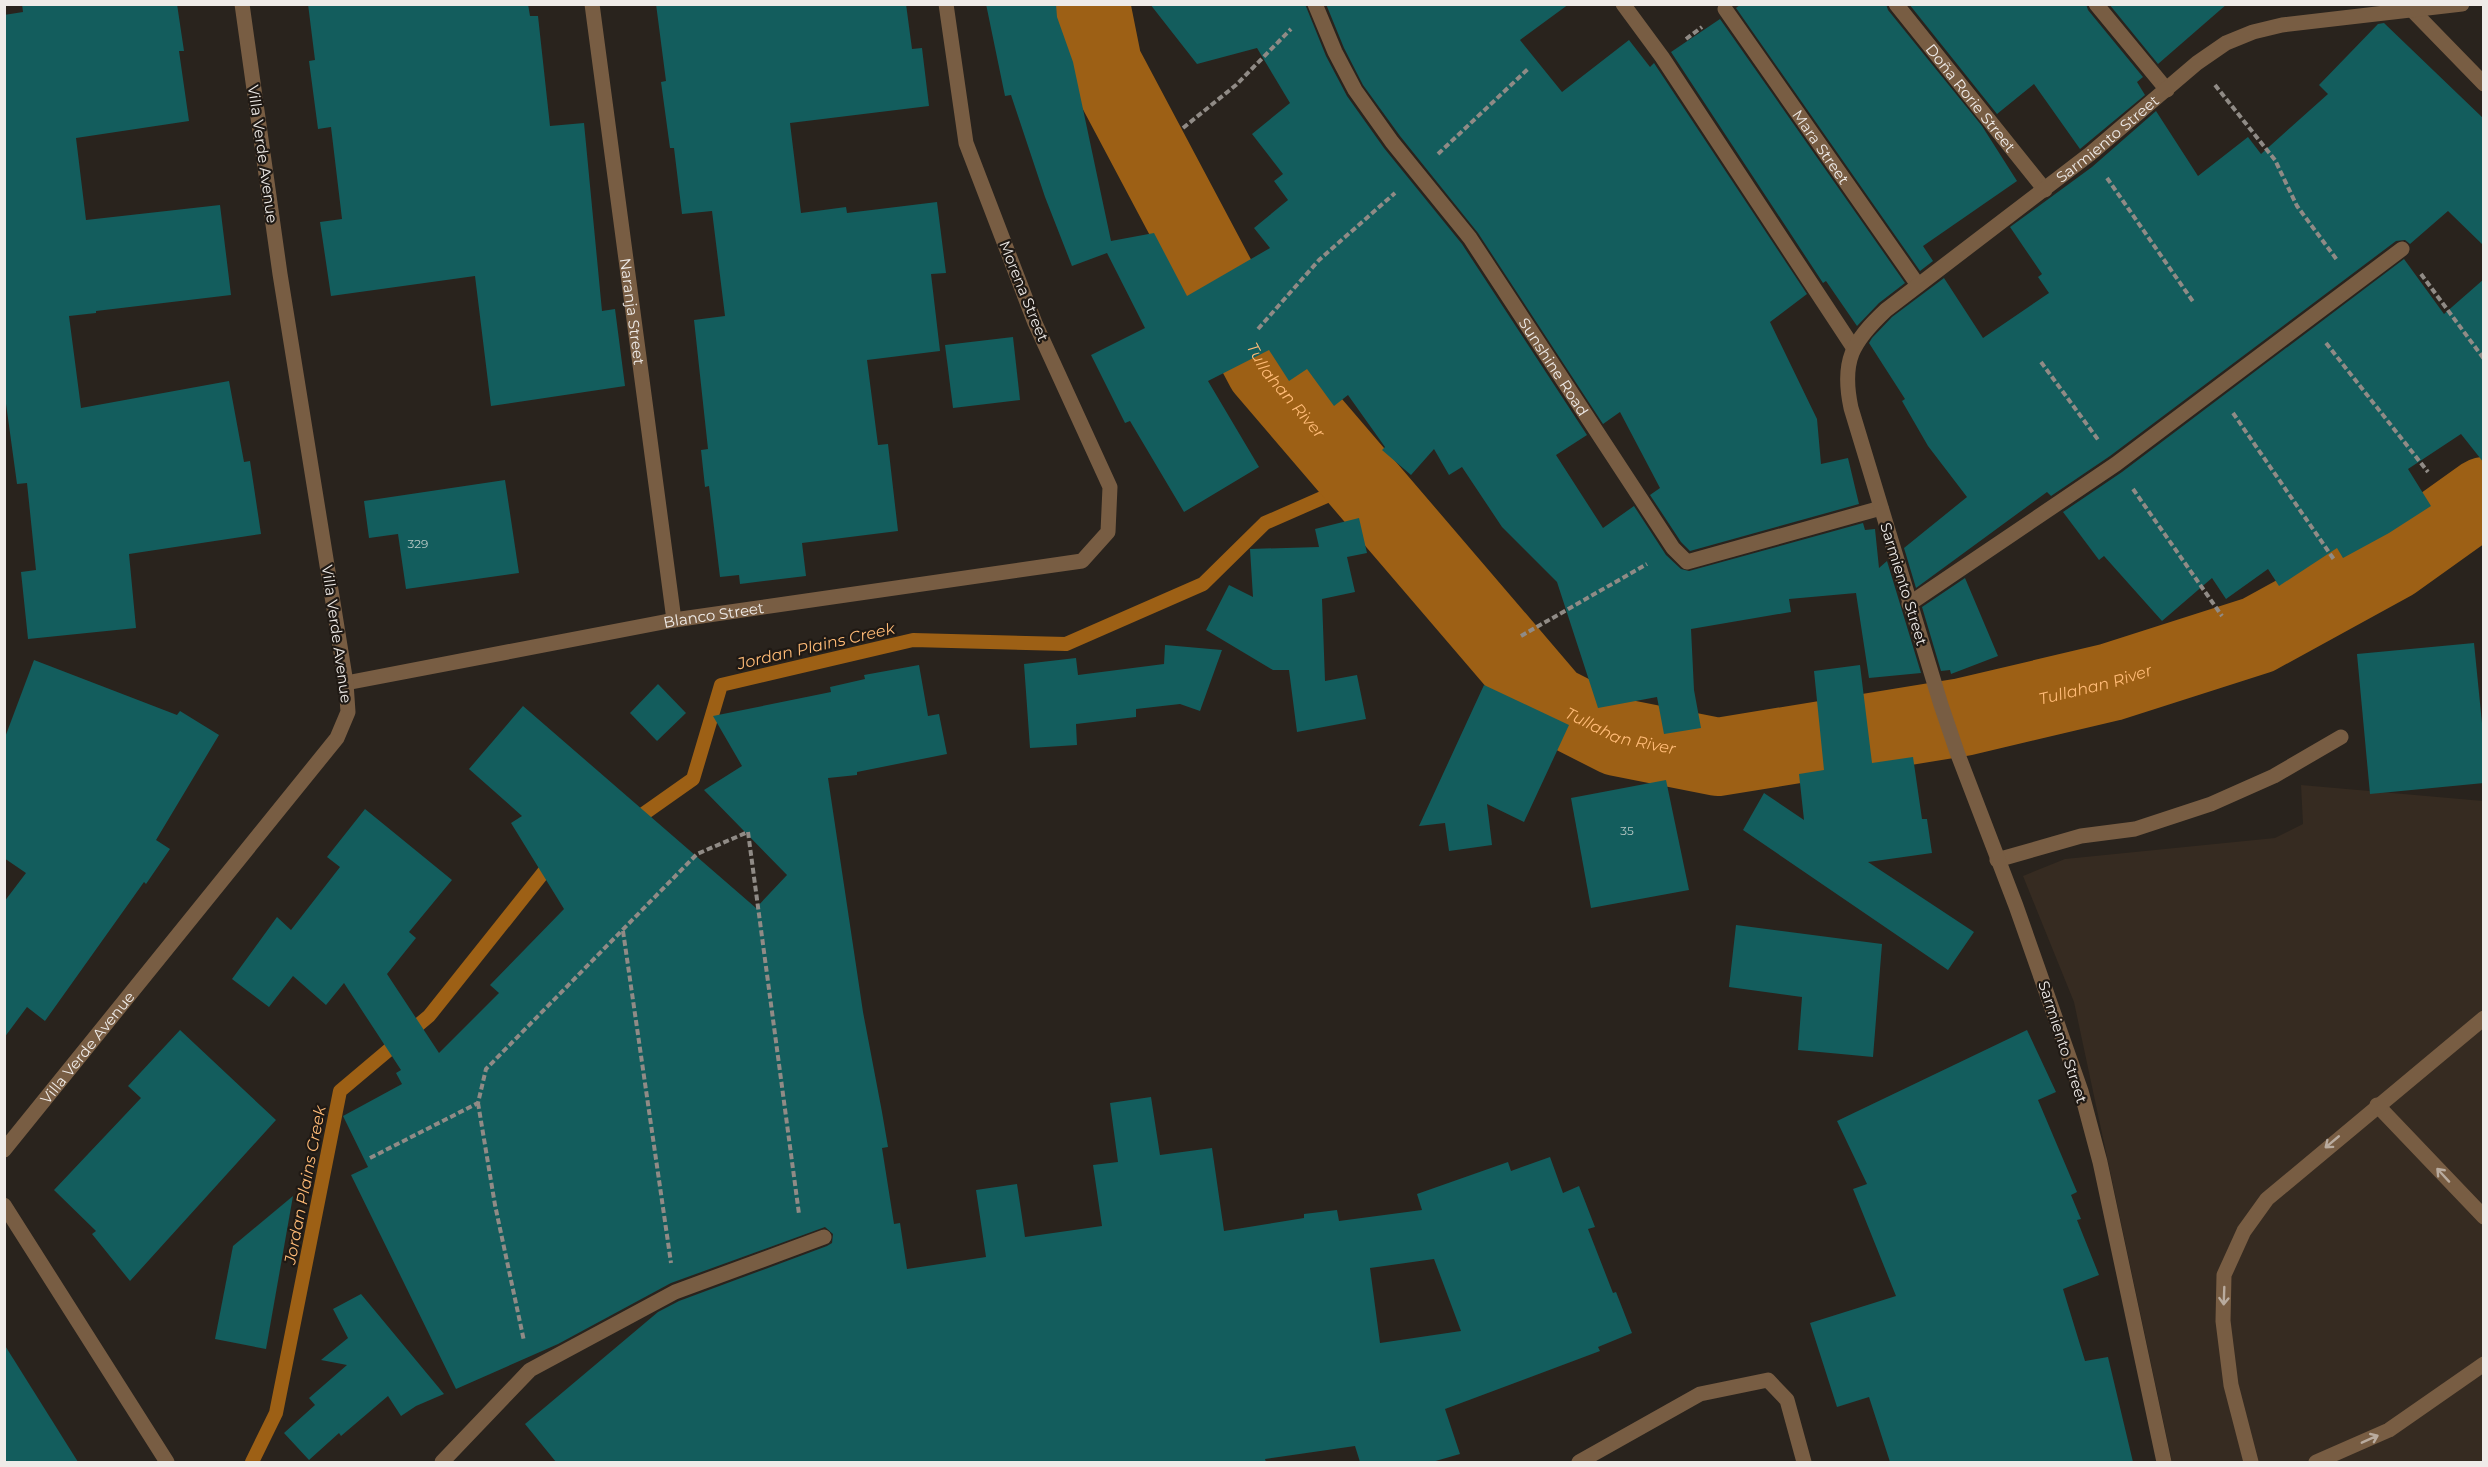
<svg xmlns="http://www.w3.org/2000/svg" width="2488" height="1467" viewBox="0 0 2488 1467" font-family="Montserrat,sans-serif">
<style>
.built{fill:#362b21}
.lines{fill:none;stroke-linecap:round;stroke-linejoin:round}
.stream{stroke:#9d6015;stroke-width:14}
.river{stroke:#9d6015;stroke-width:78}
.building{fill:#135d5d;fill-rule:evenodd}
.path{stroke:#908b86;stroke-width:4;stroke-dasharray:6 3;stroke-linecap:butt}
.service{stroke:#785d43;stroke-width:15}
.pedestrian{stroke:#785d43;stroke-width:15}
.minor{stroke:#785d43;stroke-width:15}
.tertiary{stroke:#785d43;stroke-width:15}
.oneway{stroke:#b9ab9e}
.labels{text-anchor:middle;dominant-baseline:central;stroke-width:4.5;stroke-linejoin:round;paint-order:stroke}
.number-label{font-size:12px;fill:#b8c8c5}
.street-label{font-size:15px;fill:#efebe8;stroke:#1f1914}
.water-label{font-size:16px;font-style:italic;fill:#fb7;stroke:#1f1914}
</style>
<rect width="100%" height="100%" fill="#29231d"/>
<polygon class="built" points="2301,785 2483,801 2483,1462 2172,1462 2074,1002 2023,876 2065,859 2275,838 2303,824"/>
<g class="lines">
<g class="stream">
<polyline points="632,822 693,779 721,685 913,640 1066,644 1203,584 1265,523 1361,481"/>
<polyline points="252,1462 276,1413 340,1091 429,1016 543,873 556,866"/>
</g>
<path class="river" id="s1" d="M 1091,4 L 1103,64 L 1265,369 L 1552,704 L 1617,737 L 1718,757 L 1963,717 L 2111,682 L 2258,635 L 2393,561 L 2484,496"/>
</g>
<g class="building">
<polygon points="22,4 177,4 184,51 179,51 189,121 76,138 86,220 220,205 231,295 96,311 96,313 69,316 81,408 229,381 244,462 250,461 261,534 129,554 136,628 28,639 21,572 36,570 27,483 17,484 4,389 4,15 23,12"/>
<polygon points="308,4 528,4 530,16 538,16 550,126 584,123 602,311 615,309 625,386 491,406 475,276 331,296 320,222 342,219 331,127 318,129 309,61 315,60"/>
<polygon points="656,4 906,4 912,49 922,48 929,106 790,123 801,213 846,207 847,213 937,202 946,273 931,274 940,351 867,360 878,445 888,444 898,531 802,543 806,576 740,584 739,575 720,577 709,486 705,487 701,450 708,449 694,320 725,316 712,211 682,214 674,148 670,148 661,82 666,81"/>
<polygon points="986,4 1056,4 1057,17 1073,62 1111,241 1154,233 1187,296 1270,248 1254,228 1288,200 1274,181 1283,174 1252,134 1290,103 1257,48 1197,64 1150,4 1305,4 1326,56 1347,96 1384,148 1462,244 1587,435 1556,455 1603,528 1634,506 1666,555 1681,569 1689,571 1863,523 1865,530 1875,529 1879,568 1887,561 1921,673 1869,678 1856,593 1789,599 1791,612 1691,629 1694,690 1701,728 1664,734 1657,697 1598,708 1557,582 1502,527 1462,467 1449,475 1434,449 1411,475 1382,450 1385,447 1348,395 1334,406 1307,369 1289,381 1269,350 1208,381 1259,467 1184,512 1130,421 1125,423 1091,355 1145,328 1107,253 1072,266 1045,197 1011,95 1005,96"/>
<polygon points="1326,4 1569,4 1520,40 1562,92 1629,40 1650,67 1654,63 1807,294 1770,322 1817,419 1821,464 1848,458 1859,504 1690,551 1681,542 1650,495 1660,488 1620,412 1603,424 1478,233 1400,136 1363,85 1344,48"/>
<polygon points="1741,4 1886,4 1888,10 1982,126 2017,181 1923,246 1933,261 1920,271 1736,8"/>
<polygon points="1909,4 2086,4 2088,10 2143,77 2137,82 2145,95 2080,149 2034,84 1997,114"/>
<polygon points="2109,4 2227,4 2158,64"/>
<polygon points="1720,19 1905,283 1879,303 1857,326 1826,281 1823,283 1671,52"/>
<polygon points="2384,23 2484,119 2484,246 2448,211 2410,244 2405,240 2396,241 2110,456 2051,496 2047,492 1916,588 1904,548 1967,497 1928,446 1902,401 1905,399 1869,343 1872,338 1892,317 1944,278 1983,338 2049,293 2038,277 2042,274 2010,227 2092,167 2156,111 2198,176 2248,137 2261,154 2328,94 2319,85 2378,24"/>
<polygon points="2404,259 2444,314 2484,279 2484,463 2461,434 2408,469 2431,506 2389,533 2343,558 2337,548 2279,586 2268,569 2226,599 2212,578 2162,621 2104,556 2099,560 2063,512 2122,472"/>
<polygon points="1013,337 1020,400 953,408 945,345"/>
<polygon points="505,480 519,573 406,589 398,534 369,538 364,501"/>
<polygon points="1359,518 1367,553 1347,557 1355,592 1322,599 1325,681 1357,675 1366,719 1297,732 1289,670 1273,670 1206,630 1229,585 1253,597 1250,549 1319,547 1315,529"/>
<polygon points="1965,578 1998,656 1951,674 1950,670 1941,671 1922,607"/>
<polygon points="2474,643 2484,743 2484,783 2370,794 2357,654"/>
<polygon points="1165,645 1222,650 1200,711 1180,704 1136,709 1136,717 1076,724 1077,745 1030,748 1024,664 1076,658 1078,675 1164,664"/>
<polygon points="34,660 177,715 180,711 219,735 156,840 170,849 146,884 144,882 45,1021 27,1007 4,1038 4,902 26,873 4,858 4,740"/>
<path d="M 919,665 L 928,716 L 939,714 L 947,754 L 857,772 L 857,775 L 828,778 L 863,1012 L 882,1112 L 888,1147 L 882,1148 L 894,1224 L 900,1223 L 907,1269 L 986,1257 L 976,1190 L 1017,1184 L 1025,1237 L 1102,1226 L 1093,1165 L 1118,1162 L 1110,1103 L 1151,1097 L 1160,1155 L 1212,1148 L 1224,1231 L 1304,1218 L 1304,1214 L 1337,1210 L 1339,1221 L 1422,1210 L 1417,1194 L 1508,1162 L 1511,1171 L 1550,1157 L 1563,1193 L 1579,1186 L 1595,1227 L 1588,1229 L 1613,1293 L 1616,1292 L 1632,1333 L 1598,1347 L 1600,1351 L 1445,1409 L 1460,1454 L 1432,1462 L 1360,1462 L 1355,1446 L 1265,1459 L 1266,1462 L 556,1462 L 525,1424 L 658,1312 L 679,1301 L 827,1246 L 832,1243 L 833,1234 L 825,1227 L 671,1283 L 558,1344 L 456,1389 L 351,1175 L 368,1167 L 343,1116 L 402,1084 L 396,1073 L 401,1070 L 344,983 L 326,1005 L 293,976 L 269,1007 L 232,979 L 277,917 L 291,930 L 340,867 L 327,857 L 365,809 L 452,880 L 409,932 L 416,938 L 387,974 L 439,1053 L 499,993 L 490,985 L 564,909 L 511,823 L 522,816 L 469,769 L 523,706 L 756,908 L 787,875 L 704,790 L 742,766 L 713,716 L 831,692 L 830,687 L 865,679 L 864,675 ZM 1434,1259 L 1461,1331 L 1380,1343 L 1370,1268 Z"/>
<polygon points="1860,665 1872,763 1913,757 1922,819 1927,819 1932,853 1868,862 1974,932 1948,970 1743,830 1764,793 1804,820 1799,774 1824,770 1814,671"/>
<polygon points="658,684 686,713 657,741 630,713"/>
<polygon points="1484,685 1569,725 1524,822 1487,804 1492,845 1449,851 1445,823 1419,826"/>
<polygon points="1666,780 1689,890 1591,908 1571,798"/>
<polygon points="1736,925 1882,944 1873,1057 1798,1050 1802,997 1729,987"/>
<polygon points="180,1030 276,1120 130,1281 92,1234 96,1231 54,1190 141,1098 128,1086"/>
<polygon points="2027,1030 2056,1092 2038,1100 2077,1192 2071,1195 2081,1219 2077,1220 2099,1275 2063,1289 2085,1361 2108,1357 2133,1462 1890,1462 1869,1397 1837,1407 1810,1323 1896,1296 1853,1189 1867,1184 1837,1121"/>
<polygon points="293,1196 266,1349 215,1339 233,1246"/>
<polygon points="361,1294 444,1394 416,1406 401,1416 388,1396 341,1436 339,1433 309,1460 284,1433 315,1405 309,1398 347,1365 321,1360 348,1338 333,1309"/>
<polygon points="4,1344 78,1462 4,1462"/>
</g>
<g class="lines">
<g class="path">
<polyline points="1686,39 1702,27"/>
<polyline points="2215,85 2275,160 2297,206 2337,260"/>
<polyline points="1183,128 1236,85 1291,29"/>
<polyline points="1438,154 1529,68"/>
<polyline points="2107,178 2194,303"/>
<polyline points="2421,274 2484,359"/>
<polyline points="1258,329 1319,260 1395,193"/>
<polyline points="2326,343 2428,472"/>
<polyline points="2041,362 2099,441"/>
<polyline points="2233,413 2335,561"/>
<polyline points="2133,489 2222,616"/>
<polyline points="1521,636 1647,564"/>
<polyline points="623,931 671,1263"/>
<polyline points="478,1103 495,1205 524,1341"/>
<polyline points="370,1158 478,1103 486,1069 697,854 748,832 799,1214"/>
</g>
<g class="service">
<path id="s2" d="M 1315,4 L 1335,52 L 1355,90 L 1392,142 L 1470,238 L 1673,548 L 1687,562 L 1881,508"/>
<polyline points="1623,4 1662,57 1853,347"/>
<polyline points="1997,860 2081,836 2135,829 2211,804 2274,776 2341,737"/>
<polyline points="2377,1105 2484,1217"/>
<polyline points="1579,1462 1700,1394 1768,1380 1787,1400 1804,1462"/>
<polyline points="2251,1462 2231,1385 2223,1321 2224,1275 2244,1231 2267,1199 2484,1018"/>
<polyline points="2316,1462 2389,1430 2484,1364"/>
</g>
<g class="pedestrian">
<polyline points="2096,4 2167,90"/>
<path id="s3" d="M 1725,9 L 1918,285"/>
<polyline points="1909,604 2116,464 2402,249"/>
</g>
<g class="minor">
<path id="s4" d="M 592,4 L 674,620"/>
<path id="s5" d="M 1896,4 L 2045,190"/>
<polyline points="2412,10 2484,84"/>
<path id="s6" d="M 346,683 L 674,620 L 1082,561 L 1108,532 L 1110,487 L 1035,323 L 966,143 L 946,4"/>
<path id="s7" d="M 4,1150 L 337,738 L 348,712 L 346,683 L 280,274 L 242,4"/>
<polyline points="4,1205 167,1462"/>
<polyline points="442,1462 530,1370 675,1292 824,1237"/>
</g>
<path class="tertiary" id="s8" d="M 2164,1462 L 2100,1162 L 2081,1091 L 2016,906 L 1957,752 L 1941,705 L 1851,408 C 1841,361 1852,342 1886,310 L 2090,154 L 2197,63 L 2226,43 L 2253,32 L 2282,25 L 2462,4"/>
</g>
<defs><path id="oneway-shaft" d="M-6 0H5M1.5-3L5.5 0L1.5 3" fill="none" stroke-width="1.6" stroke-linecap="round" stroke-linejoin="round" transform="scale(1.5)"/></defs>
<g class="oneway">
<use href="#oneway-shaft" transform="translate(2332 1142) rotate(140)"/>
<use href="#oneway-shaft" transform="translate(2443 1175) rotate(-133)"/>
<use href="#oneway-shaft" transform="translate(2224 1296) rotate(92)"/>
<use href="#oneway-shaft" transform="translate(2370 1439) rotate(-24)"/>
</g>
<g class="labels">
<g class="number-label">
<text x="418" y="543">329</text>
<text x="1627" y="830">35</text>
</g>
<g class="street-label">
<text stroke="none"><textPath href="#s5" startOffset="120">Doña Rorie Street</textPath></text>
<text stroke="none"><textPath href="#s8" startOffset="1492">Sarmiento Street</textPath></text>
<text stroke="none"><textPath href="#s3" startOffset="168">Mara Street</textPath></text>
<text transform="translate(263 154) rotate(82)">Villa Verde Avenue</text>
<text transform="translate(1024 291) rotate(68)">Morena Street</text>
<text stroke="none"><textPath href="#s4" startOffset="310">Naranja Street</textPath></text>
<text stroke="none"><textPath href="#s2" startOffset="436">Sunshine Road</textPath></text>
<text transform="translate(1904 584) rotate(73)">Sarmiento Street</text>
<text stroke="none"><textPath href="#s6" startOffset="374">Blanco Street</textPath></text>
<text transform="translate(337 634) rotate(82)">Villa Verde Avenue</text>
<text transform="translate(2063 1042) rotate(72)">Sarmiento Street</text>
<text stroke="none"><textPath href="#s7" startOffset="132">Villa Verde Avenue</textPath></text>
</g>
<g class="water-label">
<text stroke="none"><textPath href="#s1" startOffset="436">Tullahan River</textPath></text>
<text transform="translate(816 646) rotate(-13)">Jordan Plains Creek</text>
<text stroke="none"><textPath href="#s1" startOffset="1408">Tullahan River</textPath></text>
<text stroke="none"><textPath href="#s1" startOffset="922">Tullahan River</textPath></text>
<text transform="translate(305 1185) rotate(-79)">Jordan Plains Creek</text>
</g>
</g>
<rect width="2488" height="1467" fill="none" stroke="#efebe8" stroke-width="12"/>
</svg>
